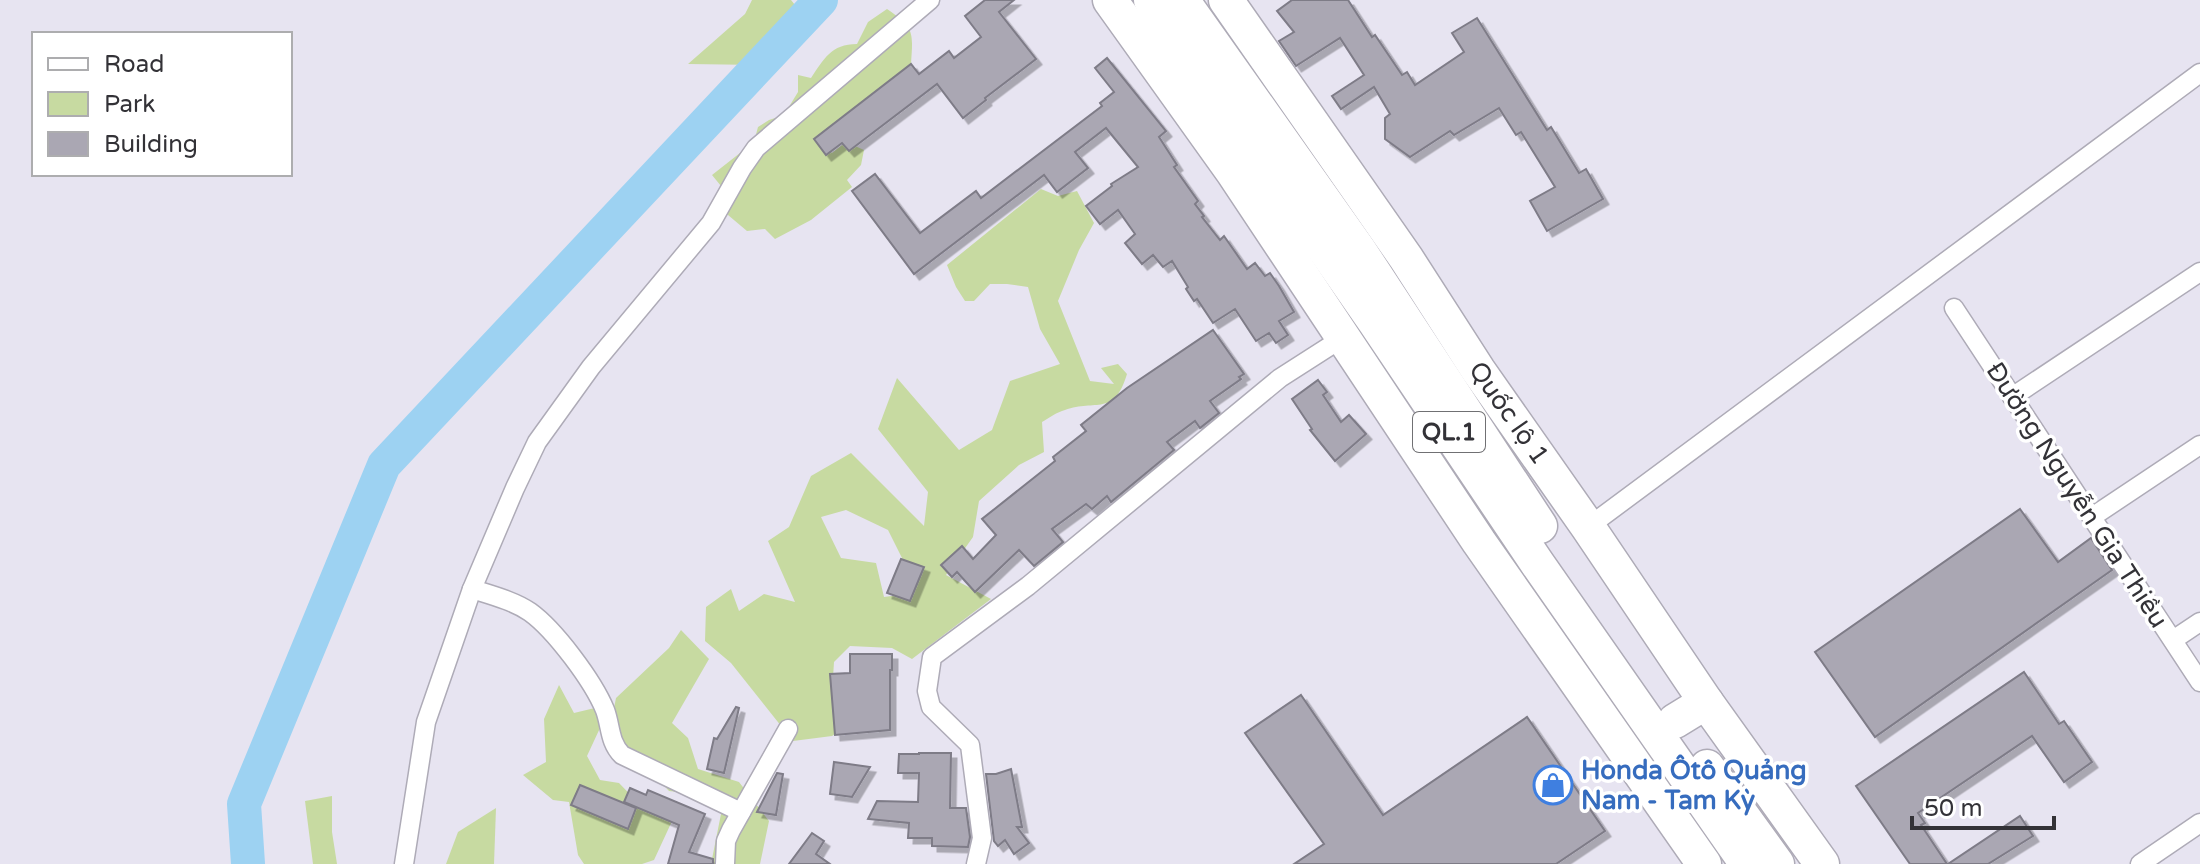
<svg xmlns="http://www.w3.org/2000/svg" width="2200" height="864" viewBox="0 0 2200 864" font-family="'Varela Round',sans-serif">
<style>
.green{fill:#c7daa1;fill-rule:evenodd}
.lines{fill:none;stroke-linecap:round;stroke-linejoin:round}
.river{stroke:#9dd2f2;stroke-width:34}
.building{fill:#aaa7b3;stroke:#7e7b87;stroke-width:2;filter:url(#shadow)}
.street-casing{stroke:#aeabb7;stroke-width:21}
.highway-casing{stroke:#aeabb7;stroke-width:37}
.street{stroke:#fff;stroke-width:18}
.highway{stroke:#fff;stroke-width:34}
.labels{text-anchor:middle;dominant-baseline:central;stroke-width:7;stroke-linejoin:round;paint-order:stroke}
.shield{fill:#fff;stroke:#707073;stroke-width:2}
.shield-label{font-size:24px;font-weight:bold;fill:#333237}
.street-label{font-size:26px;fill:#333237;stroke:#fff}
.shop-label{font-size:26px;font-weight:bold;fill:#366cbe;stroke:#fff;text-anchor:start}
</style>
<defs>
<filter id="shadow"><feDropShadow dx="5.5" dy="5.5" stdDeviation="0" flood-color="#0004"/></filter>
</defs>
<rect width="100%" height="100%" fill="#e7e4f1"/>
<g class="green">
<polygon points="752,0 791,0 799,10 805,0 821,0 760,65 688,64 745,14"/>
<path d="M 887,9 C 915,28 913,32 911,64 L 819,136 L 832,153 L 846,142 L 864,150 L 861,165 L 847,180 L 852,187 L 811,220 L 775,239 L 765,229 L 747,231 L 728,215 L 716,196 L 721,186 L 712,175 L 754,142 L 758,127 L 769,120 L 784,115 L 798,92 L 798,75 L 811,78 C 824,59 831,44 857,44 L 868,22 Z"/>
<path d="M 1041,189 L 1058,196 L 1077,191 L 1094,223 L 1079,250 L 1058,301 L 1090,381 L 1114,384 L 1101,368 L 1118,364 L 1127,374 C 1114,417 1096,399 1065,410 C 1057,412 1049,418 1042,422 L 1044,452 L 1019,465 L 979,501 L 973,537 L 946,575 L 991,599 L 912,659 L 892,648 L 850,646 L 834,662 L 832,693 L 848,725 L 832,736 L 793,741 L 731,663 L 705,641 L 706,607 L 731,589 L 739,611 L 764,594 L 795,602 L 768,541 L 789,527 L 811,476 L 851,453 L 924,526 L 928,492 L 878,429 L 897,378 L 959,450 L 992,430 L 1010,381 L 1060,364 L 1040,329 L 1028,287 L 1007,284 L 990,284 L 974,301 L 965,301 L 956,287 L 947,265 ZM 846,510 L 888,530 L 904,562 L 906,594 L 884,597 L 876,563 L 841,558 L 821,517 Z"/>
<polygon points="681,630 709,659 672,723 688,738 698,769 739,782 769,821 760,864 711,864 723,804 695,794 669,791 610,728 616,698 669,648"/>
<polygon points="559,685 574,713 599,707 600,728 587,756 600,780 619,783 648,813 673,819 654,860 642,864 584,864 578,855 569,802 553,800 523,775 546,762 544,719"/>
<polygon points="332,796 332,832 337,864 313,864 305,801"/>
<polygon points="496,808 494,864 446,864 458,832"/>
</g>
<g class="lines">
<polyline class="river" points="248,864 244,804 384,465 821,0"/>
</g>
<g class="building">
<polygon points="985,0 1014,0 999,12 1036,59 985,98 986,100 963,118 937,84 849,151 842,143 826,155 814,139 911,64 919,74 949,51 954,58 981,37 965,16"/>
<polygon points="1292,0 1348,0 1372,37 1375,35 1402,75 1407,72 1415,85 1464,52 1452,33 1477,18 1547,130 1551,127 1579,173 1586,169 1603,199 1547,231 1530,201 1555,187 1521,132 1516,135 1499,108 1454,135 1450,131 1410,157 1385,139 1385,118 1390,114 1374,87 1341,109 1332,96 1364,75 1340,38 1296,66 1279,41 1294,32 1277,11"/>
<polygon points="1107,58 1166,131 1159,137 1177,165 1174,167 1198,201 1195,204 1204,216 1202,217 1220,240 1224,236 1247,269 1255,263 1265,276 1270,273 1279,286 1294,312 1279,321 1288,335 1276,343 1269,333 1256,341 1235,309 1213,323 1197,299 1194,301 1186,289 1188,287 1172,261 1163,267 1153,255 1142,264 1125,243 1135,234 1118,210 1100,224 1086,206 1112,186 1111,184 1138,167 1106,128 1075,152 1088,168 1057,192 1044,175 914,274 852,191 875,174 920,233 976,191 981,198 1102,106 1100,103 1114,92 1095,68"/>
<polygon points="1213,330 1244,374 1239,377 1241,379 1210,401 1219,413 1200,428 1195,421 1167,442 1174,450 1111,502 1107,496 1092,509 1086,504 1052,529 1063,542 1034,566 1019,550 975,592 957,572 952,577 941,565 962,546 973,559 996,535 982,519 1055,461 1053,457 1086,431 1081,425 1127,388"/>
<polygon points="1318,380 1327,392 1323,395 1341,422 1349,415 1366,434 1335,461 1310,430 1312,429 1292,399"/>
<polygon points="2020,509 2058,562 2091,538 2112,570 1875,737 1815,652"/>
<polygon points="901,559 924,567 910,601 887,593"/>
<polygon points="850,654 892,654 892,670 890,670 890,730 835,735 830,674 850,673"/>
<polygon points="2024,672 2059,724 2064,721 2092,762 2064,782 2032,736 1918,813 1925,823 1921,825 1947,864 1910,864 1856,786"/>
<polygon points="1301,695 1383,815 1527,717 1605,831 1556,864 1294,864 1324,844 1245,733"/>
<polygon points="736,707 739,708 724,773 707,769 714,738 717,739"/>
<polygon points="919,753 951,753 950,808 966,808 970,837 968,847 932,846 932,838 908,838 909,823 868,819 877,801 918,802 919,773 898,773 899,754 919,754"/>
<polygon points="834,762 870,767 852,797 830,794"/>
<polygon points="1011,769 1022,827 1017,827 1029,843 1014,854 1005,840 998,846 994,841 986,774 996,774"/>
<polygon points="777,773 783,774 776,815 757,812"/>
<polygon points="580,785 636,808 628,829 571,805"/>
<polygon points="630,788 646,795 648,790 705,814 689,852 713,859 713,864 668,864 679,825 624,802"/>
<polygon points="2020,816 2033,836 1988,864 1948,864"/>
<polygon points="812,833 824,841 816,854 830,864 789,864"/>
</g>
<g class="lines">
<defs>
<g id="street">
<polyline points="1954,308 2200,682"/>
<polyline points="2012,397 2200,272"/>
<polyline points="2092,517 2200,445"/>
<polyline points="1588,527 2200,73"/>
<path d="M 472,589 C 491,595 514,601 530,612 C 555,630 593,681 605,710 C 611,726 609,742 622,755 L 741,812"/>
<polyline points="2173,640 2200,622"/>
<polyline points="404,864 426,722 472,589 515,488 537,442 591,367 711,223 742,168 756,148 930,0"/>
<polyline points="725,864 726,841 731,830 788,729"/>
<polyline points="976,864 982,838 970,745 931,707 927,691 932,657 1028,586 1280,378 1344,337"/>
<polyline points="2140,864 2200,823"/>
</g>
<g id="highway">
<polyline points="1110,0 1233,172 1479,542 1704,864"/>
<polyline points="1151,0 1375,322 1537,563 1747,864"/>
<polyline points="1182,0 1359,250 1540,526"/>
<polyline points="1226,0 1406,258 1478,370 1588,527 1706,702 1822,864"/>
<polyline points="1675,721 1706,702"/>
<polyline points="1707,767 1777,864"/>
</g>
</defs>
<use href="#street" class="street-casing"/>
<use href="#highway" class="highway-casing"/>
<use href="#street" class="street"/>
<use href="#highway" class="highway"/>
</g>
<defs>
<symbol id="shop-ring" viewBox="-11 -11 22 22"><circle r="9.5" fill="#fff" stroke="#3f7fe0" stroke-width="1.5"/><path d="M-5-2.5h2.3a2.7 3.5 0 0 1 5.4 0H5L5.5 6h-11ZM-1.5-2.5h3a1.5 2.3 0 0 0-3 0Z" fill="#3f7fe0"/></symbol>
</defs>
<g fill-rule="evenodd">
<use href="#shop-ring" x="1531" y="763" width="44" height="44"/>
</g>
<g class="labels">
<rect class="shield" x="1413" y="412" width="72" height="40" rx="6"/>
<g class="shield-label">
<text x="1449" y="432">QL.1</text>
</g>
<g class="street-label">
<text transform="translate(1509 413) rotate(55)">Quốc lộ 1</text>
<text transform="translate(2077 495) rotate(57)">Đường Nguyễn Gia Thiều</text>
</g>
<g class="shop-label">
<text x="1581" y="770">Honda Ôtô Quảng<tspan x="1581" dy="30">Nam - Tam Kỳ</tspan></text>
</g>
</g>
<rect x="32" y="32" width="260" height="144" fill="#ffffff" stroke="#adadaf" stroke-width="2"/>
<rect x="48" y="58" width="40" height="12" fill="#ffffff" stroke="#adadaf" stroke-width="2"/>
<text x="104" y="72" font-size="24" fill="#333237">Road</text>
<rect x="48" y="92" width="40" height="24" fill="#c7daa1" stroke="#adadaf" stroke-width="2"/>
<text x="104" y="112" font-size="24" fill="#333237">Park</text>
<rect x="48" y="132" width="40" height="24" fill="#aaa7b3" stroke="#adadaf" stroke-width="2"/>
<text x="104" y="152" font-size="24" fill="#333237">Building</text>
<path d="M1912 816v12h142v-12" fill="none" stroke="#333237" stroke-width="4"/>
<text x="1924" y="816" font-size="24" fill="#333237" stroke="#ffffff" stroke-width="6" paint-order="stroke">50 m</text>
</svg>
